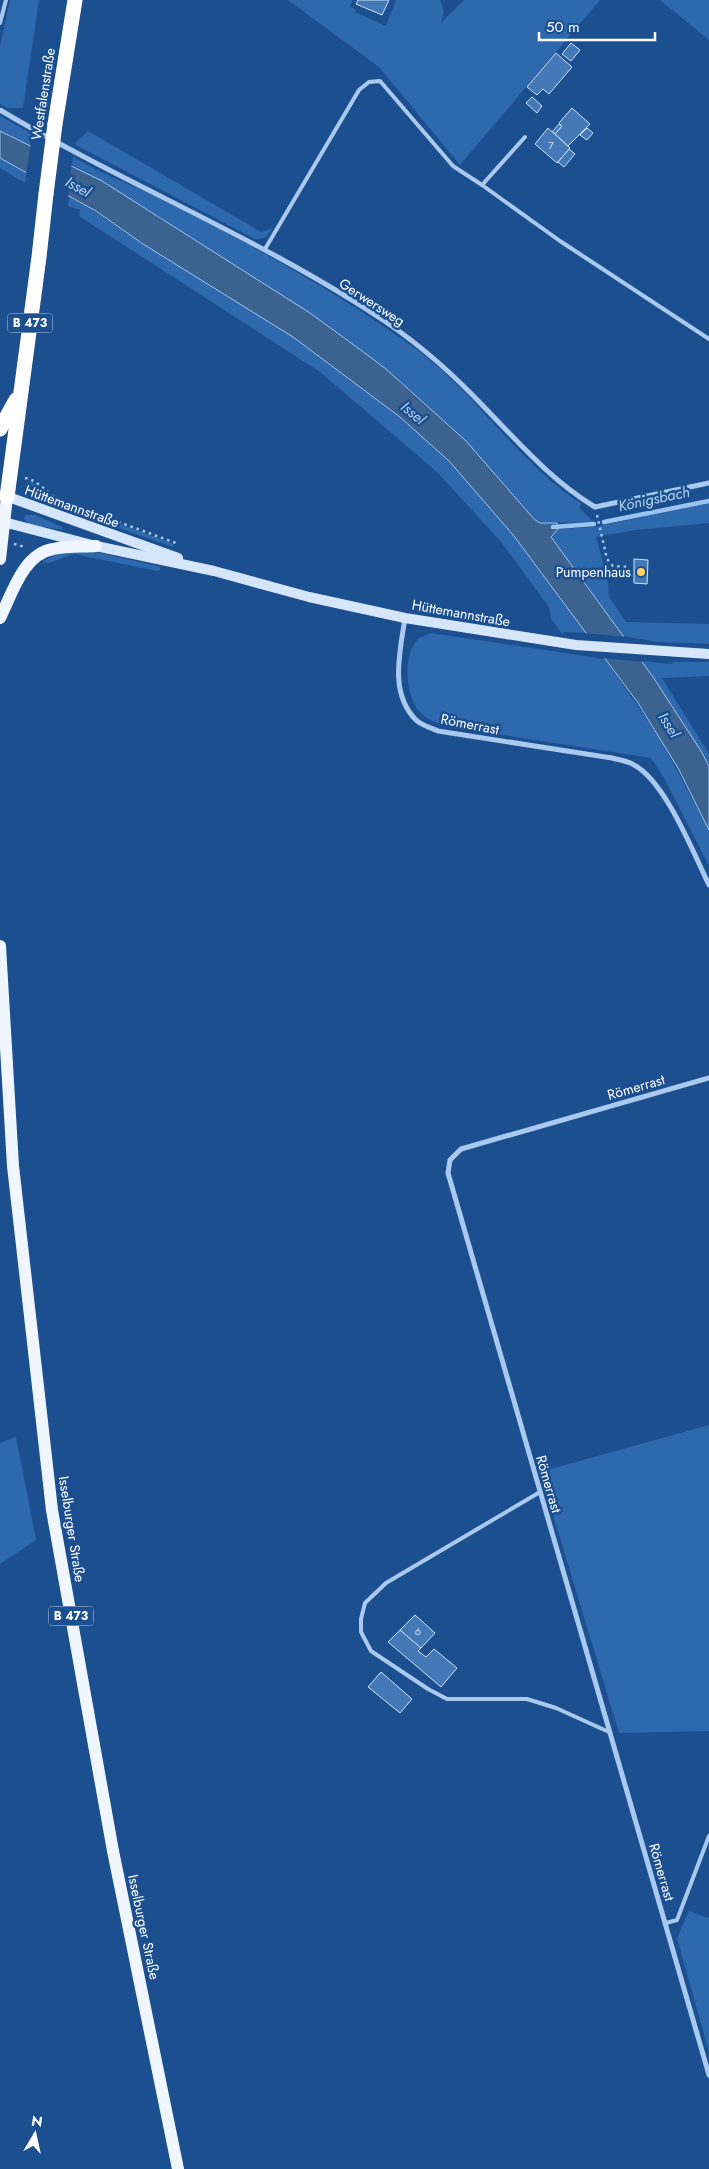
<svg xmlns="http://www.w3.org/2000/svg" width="709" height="2169" viewBox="0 0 709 2169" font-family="Jost,sans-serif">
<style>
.green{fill:#2e69ad}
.water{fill:#3c6290;stroke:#9cc4f0}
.pier{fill:#1b4f8f}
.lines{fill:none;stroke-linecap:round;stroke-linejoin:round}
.stream{stroke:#9cc4f0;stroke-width:4.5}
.building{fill:#4478b7;stroke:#cfe3fa}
.path{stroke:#a9c9ee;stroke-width:2.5;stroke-dasharray:2.5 4;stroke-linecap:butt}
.lane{stroke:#a9c9ee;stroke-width:4}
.street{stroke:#a9c9ee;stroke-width:5}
.secondary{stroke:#d6e6fa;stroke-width:10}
.primary{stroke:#f0f6ff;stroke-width:12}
.highway{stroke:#fff;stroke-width:15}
.highway-bridge{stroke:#fff;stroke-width:15}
.poi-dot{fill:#ffd166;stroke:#1b4f8f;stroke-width:2}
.labels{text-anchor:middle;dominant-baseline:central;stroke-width:5;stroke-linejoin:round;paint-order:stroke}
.number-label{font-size:11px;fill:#d0dded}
.shield{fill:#1b4f8f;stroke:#bbcadd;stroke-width:1}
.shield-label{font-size:12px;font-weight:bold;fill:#fff}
.street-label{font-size:14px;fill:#fff;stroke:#1b4f8f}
.poi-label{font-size:14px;fill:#fff;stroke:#1b4f8f;text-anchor:end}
.water-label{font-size:15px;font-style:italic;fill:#b5d3f5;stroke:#1b4f8f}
</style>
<rect width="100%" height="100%" fill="#1b4f8f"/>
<g class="green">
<polygon points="10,0 39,0 23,108 7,108 0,104 0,46"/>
<polygon points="288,0 353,0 350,7 356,9 355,12 386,26 396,0 440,0 444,11 441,23 464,0 600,0 460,165 379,67"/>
<polygon points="660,0 709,0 709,40"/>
<polygon points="0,116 32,134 30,146 0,131"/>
<polygon points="88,131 261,232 273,228 265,238 255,239 74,144"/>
<path d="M 73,157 C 104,175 139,188 172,204 C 255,247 340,294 416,349 C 477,394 518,463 582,504 L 579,507 L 593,522 L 540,523 L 534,519 L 466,441 L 386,369 L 309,313 L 152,212 L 72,165 Z"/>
<polygon points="0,158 27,172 25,183 0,168"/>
<path d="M 69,195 C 94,210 117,227 142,243 C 248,308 362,371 450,462 C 500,515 544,574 587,633 L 564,632 L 563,635 L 551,619 L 549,607 L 502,543 L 437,472 L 320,372 L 79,216 L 80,210 L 68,206 Z"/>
<polygon points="28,482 32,482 55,500 169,542 173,544 173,547 50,504 36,495"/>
<polygon points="709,503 709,523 636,530 596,537 607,576 609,597 626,622 709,624 709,644 657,642 623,636 551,537 558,529 595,527"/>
<polygon points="25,515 35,515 62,527 63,530 32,525 24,520"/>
<polygon points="87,550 153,565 160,567 160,570 157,571 74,554 49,563 42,562 62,551"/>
<path d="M 431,633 L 605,659 L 659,737 L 709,830 L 709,866 L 664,778 L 651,758 L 446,726 C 436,723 426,719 419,711 C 406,696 403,659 415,643 C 418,637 425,636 431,633 Z"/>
<polygon points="641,661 672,664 674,662 709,662 709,676 662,678 709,754 709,766"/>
<polygon points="709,1425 709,1731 619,1733 540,1472"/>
<polygon points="16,1437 36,1540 0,1564 0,1443"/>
<polygon points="689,1911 709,1918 709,2052 677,1938"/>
</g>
<polygon class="water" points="0,131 102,181 310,313 362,351 386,369 466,441 534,519 540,523 557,523 558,529 551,537 653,677 701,751 709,766 709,830 678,768 638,703 514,536 449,461 400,417 293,337 143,244 96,211 0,158"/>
<g class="pier">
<polygon points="31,143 72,162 68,198 26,175"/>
<polygon points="583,633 627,637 644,662 602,658"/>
</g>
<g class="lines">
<g class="stream">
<polyline points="604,522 709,501"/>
<polyline points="553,527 594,524"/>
</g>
</g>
<g class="building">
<polygon points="358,0 389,0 382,15 356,4"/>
<polygon points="571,43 580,50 571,61 562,54"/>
<polygon points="556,53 572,67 549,94 543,89 537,95 527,87"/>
<polygon points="532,97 542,106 537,113 526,103"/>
<polygon points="572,108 590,124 568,146 555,134 562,126 559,123"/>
<polygon points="559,124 562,126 555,134 552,132"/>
<polygon points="548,128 570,148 557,163 535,144"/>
<polygon points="587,128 593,133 587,140 580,135"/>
<polygon points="569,149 575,154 564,167 558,162"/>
<polygon points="634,559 648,560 647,584 634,583"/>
<polygon points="415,1615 435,1633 421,1648 400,1630"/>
<polygon points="400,1630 421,1648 418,1651 426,1657 434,1649 457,1668 441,1687 388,1642"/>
<polygon points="381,1672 412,1699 400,1713 368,1687"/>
</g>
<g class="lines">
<g class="path">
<path d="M 25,478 C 38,480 47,493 59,500 L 176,543"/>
<polyline points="597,515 607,559 613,566 629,567"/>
<polyline points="14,544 25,547"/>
</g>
<g class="lane">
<polyline points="0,23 6,0"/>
<polyline points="525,137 482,185 560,241 709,339"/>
<polyline points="265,249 359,90 369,82 380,81 453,166 482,185"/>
<polyline points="540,1492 386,1583 365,1603 361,1619 361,1632 371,1651 428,1689 447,1699 527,1699 556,1708 609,1732"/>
<polyline points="666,1923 677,1920 709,1836"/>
</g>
<g class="street">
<path d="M 0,110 C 126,185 264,240 386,322 C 423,347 456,377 486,409 C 520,444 552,481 595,507 L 709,483"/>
<path d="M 405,618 C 400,652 389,693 416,720 C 421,725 431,728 438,731 L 612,758 C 619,760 628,761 634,765 C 665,781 693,852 709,885"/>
<polyline points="709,1078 461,1149 450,1160 448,1173 709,2075"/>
</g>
<g class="secondary">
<polyline points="3,495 178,558"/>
<polyline points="0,521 96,546 214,571 309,597 405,618 576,645 709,654"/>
</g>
<g class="primary">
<polyline points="0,559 7,497"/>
<path d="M 0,618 C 12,594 23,554 53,549 C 67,546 82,547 96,546"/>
<polyline points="0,946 13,1166 52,1510 113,1851 178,2169"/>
</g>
<g class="highway">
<polyline points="55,124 75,0"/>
<polyline points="0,429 16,400"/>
<polyline points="7,497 39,257 46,194"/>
</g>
<polyline class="highway-bridge" points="46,194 55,124"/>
</g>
<circle class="poi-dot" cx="641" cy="572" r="5"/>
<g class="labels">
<g class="number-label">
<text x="551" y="145">7</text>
<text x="418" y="1631">6</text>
</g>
<g class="shield">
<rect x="7.5" y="313.5" width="45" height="19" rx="4"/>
<rect x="48.5" y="1606.5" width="45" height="19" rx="4"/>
</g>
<g class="shield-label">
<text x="30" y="323">B 473</text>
<text x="71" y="1616">B 473</text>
</g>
<g class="street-label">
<text transform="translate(43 94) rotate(-81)">Westfalenstraße</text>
<text transform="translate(372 302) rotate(33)">Gerwersweg</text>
<text transform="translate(72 506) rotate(20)">Hüttemannstraße</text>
<text transform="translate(461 613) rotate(10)">Hüttemannstraße</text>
<text transform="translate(470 724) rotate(11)">Römerrast</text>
<text transform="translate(636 1087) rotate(-16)">Römerrast</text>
<text transform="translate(549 1484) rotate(74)">Römerrast</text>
<text transform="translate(72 1529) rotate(81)">Isselburger Straße</text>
<text transform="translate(662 1872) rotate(74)">Römerrast</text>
<text transform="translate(144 1927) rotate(78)">Isselburger Straße</text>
</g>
<g class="poi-label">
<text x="631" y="572">Pumpenhaus</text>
</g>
<g class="water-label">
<text transform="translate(78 187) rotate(29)">Issel</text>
<text transform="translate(413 413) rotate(40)">Issel</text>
<text transform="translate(654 499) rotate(-12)">Königsbach</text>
<text transform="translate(669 725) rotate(58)">Issel</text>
</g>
</g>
<g transform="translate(35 2134) rotate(9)" stroke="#1b4f8f" stroke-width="4" paint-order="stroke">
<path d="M0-4L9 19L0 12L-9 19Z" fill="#ffffff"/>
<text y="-8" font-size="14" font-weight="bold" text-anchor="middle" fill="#ffffff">N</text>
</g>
<path d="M539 32v8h116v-8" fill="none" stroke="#ffffff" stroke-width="2.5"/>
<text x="546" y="32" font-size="15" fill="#ffffff" stroke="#1b4f8f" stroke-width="4" paint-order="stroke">50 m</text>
</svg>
